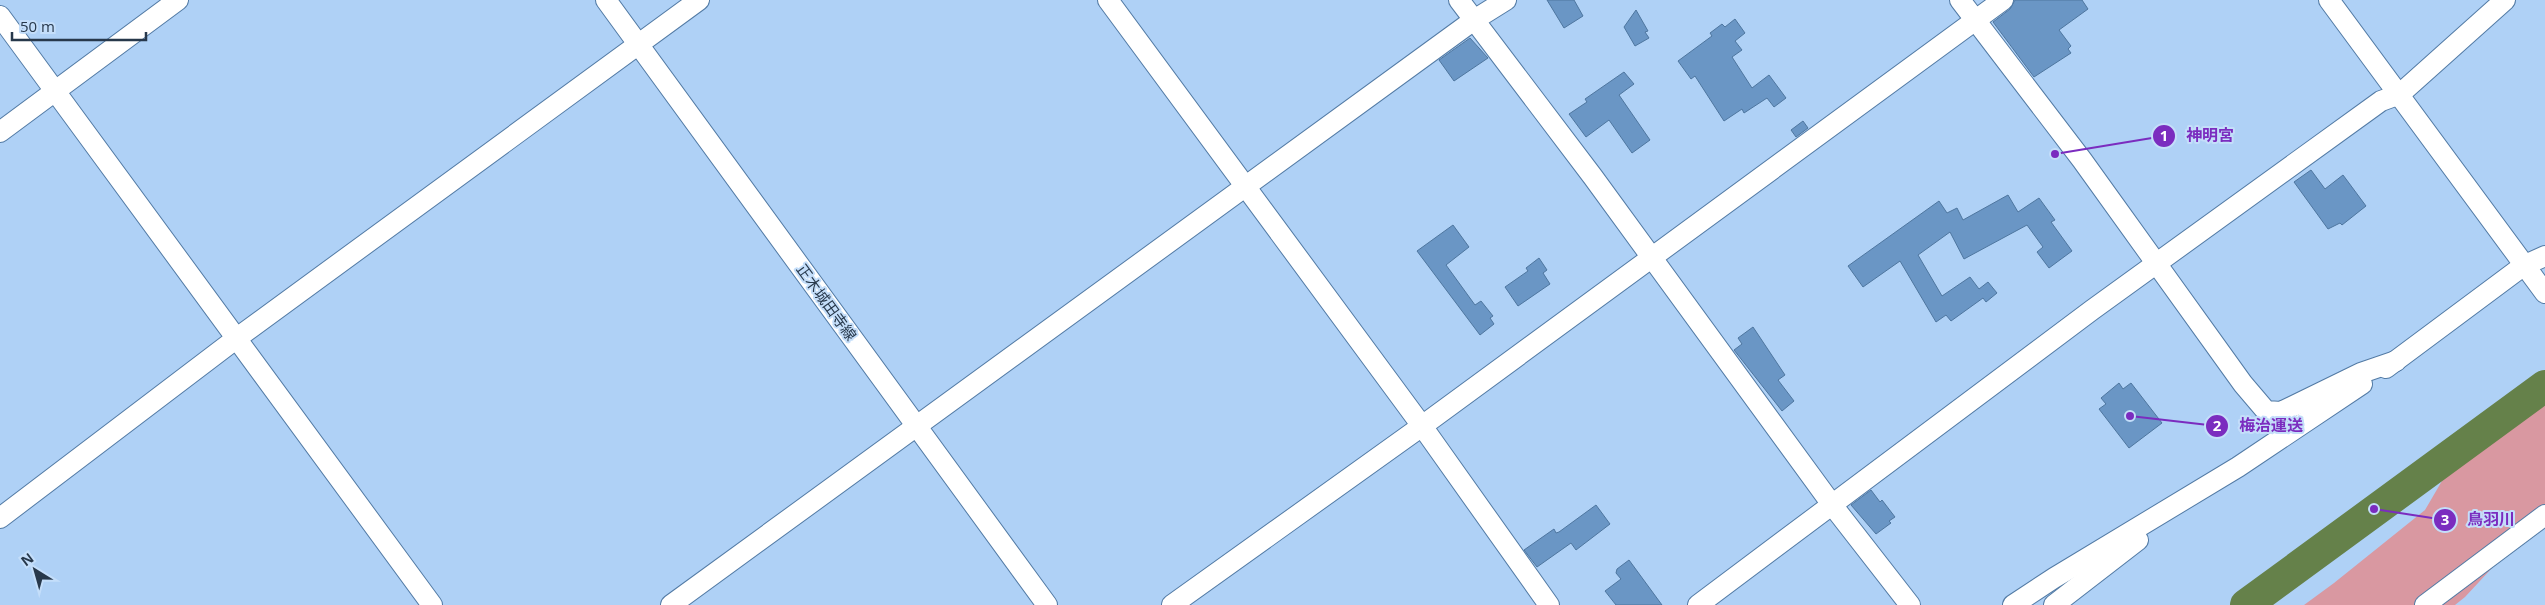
<svg xmlns="http://www.w3.org/2000/svg" width="2545" height="605" viewBox="0 0 2545 605" font-family="'Open Sans','Noto Sans JP',sans-serif">
<style>
.green{fill:#d998a1}
.lines{fill:none;stroke-linecap:round;stroke-linejoin:round}
.river{stroke:#65814a;stroke-width:32}
.building{fill:#6a96c5;stroke:#4e769f}
.minor-casing{stroke:#537ba5;stroke-width:22}
.minor{stroke:#fff;stroke-width:20}
.labels{text-anchor:middle;dominant-baseline:central;stroke-width:4;stroke-linejoin:round;paint-order:stroke}
.street-label{font-size:15px;fill:#27384b;stroke:#c4defa}
.leader{fill:none;stroke:#7b2cbf;stroke-width:2}
.callout-dot{fill:#7b2cbf;stroke:#c4defa;stroke-width:2}
.mark-label{font-size:15px;text-anchor:middle;font-weight:bold;fill:#fff}
.callout-label{font-size:16px;text-anchor:middle;font-weight:bold;fill:#7b2cbf;stroke:#c4defa;stroke-width:4;stroke-linejoin:round;paint-order:stroke}
</style>
<rect width="100%" height="100%" fill="#afd1f6"/>
<polygon class="green" points="2545,396 2545,511 2465,597 2455,605 2304,605 2334,583 2425,510 2446,474"/>
<g class="lines">
<polyline class="river" points="2246,605 2545,386"/>
</g>
<g class="building">
<polygon points="1547,0 1574,0 1583,16 1564,28"/>
<polygon points="2015,0 2082,0 2088,9 2059,30 2071,46 2068,49 2071,53 2034,77 1993,22 2010,9"/>
<polygon points="1636,10 1648,31 1645,32 1649,38 1635,46 1624,27"/>
<polygon points="1735,19 1745,33 1735,41 1742,50 1732,57 1752,88 1769,75 1786,98 1774,107 1767,98 1744,113 1742,109 1724,121 1695,76 1691,79 1678,61 1712,36 1710,33 1722,24 1725,27"/>
<polygon points="1470,38 1488,58 1454,81 1439,60"/>
<polygon points="1624,72 1634,84 1619,95 1650,140 1632,153 1609,120 1586,137 1569,114 1587,102 1585,99"/>
<polygon points="1803,121 1808,128 1796,137 1791,130"/>
<polygon points="2311,170 2325,189 2343,175 2366,206 2342,225 2340,223 2328,229 2294,182"/>
<polygon points="2008,195 2018,212 2039,198 2055,220 2051,222 2072,251 2049,268 2037,252 2043,247 2027,225 1964,259 1950,232 1918,255 1942,296 1970,277 1979,289 1988,282 1997,293 1986,302 1983,298 1951,321 1946,315 1936,322 1900,261 1863,287 1848,266 1939,201 1947,213 1957,208 1963,220"/>
<polygon points="1453,225 1469,247 1446,265 1475,305 1481,301 1493,316 1490,318 1494,324 1480,335 1417,251"/>
<polygon points="1539,258 1547,270 1543,273 1550,284 1518,306 1505,287 1528,271 1526,268"/>
<polygon points="1753,327 1785,375 1778,380 1794,401 1782,411 1734,350 1742,344 1738,338"/>
<polygon points="2119,383 2123,389 2131,383 2162,423 2129,448 2099,409 2106,404 2101,398"/>
<polygon points="1871,490 1880,502 1882,500 1895,517 1889,521 1891,523 1876,534 1851,505"/>
<polygon points="1596,505 1610,524 1576,550 1571,543 1537,567 1524,550 1554,529 1556,533 1559,532"/>
<polygon points="1629,560 1662,605 1616,605 1605,591 1621,579 1616,573 1617,569"/>
</g>
<g class="lines">
<defs>
<g id="minor">
<polyline points="606,0 1047,605"/>
<polyline points="1108,0 1422,426 1549,605"/>
<polyline points="1459,0 1593,177 1833,506 1910,605"/>
<polyline points="1960,0 2082,160 2243,384 2266,411 2281,412 2361,373 2396,361"/>
<polyline points="2329,0 2545,293"/>
<polyline points="0,16 432,605"/>
<polyline points="0,132 178,0"/>
<polyline points="2386,368 2523,266 2545,256"/>
<polyline points="0,518 237,338 699,0"/>
<polyline points="671,605 1474,20 1506,0"/>
<polyline points="1172,605 1422,426 2003,0"/>
<polyline points="1698,605 2092,310 2381,101 2400,94 2505,0"/>
<polyline points="2013,605 2054,578 2238,467 2362,384"/>
<polyline points="2054,605 2138,540"/>
<polyline points="2425,605 2545,515"/>
</g>
</defs>
<use href="#minor" class="minor-casing"/>
<use href="#minor" class="minor"/>
</g>
<g class="labels">
<g class="street-label">
<text transform="translate(827 302) rotate(54)">正木城田寺線</text>
</g>
</g>
<path class="leader" d="M2055 154L2164 136M2130 416L2217 426M2374 509L2445 520"/>
<g class="callout-dot">
<circle cx="2055" cy="154" r="5"/>
<circle cx="2130" cy="416" r="5"/>
<circle cx="2374" cy="509" r="5"/>
<circle cx="2164" cy="136" r="12"/>
<circle cx="2217" cy="426" r="12"/>
<circle cx="2445" cy="520" r="12"/>
</g>
<g class="mark-label">
<text x="2164" y="141">1</text>
<text x="2217" y="431">2</text>
<text x="2445" y="525">3</text>
</g>
<g class="callout-label">
<text x="2210" y="141">神明宮</text>
<text x="2271" y="431">梅治運送</text>
<text x="2491" y="525">鳥羽川</text>
</g>
<g transform="translate(35 570) rotate(323)" stroke="#c4defa" stroke-width="4" paint-order="stroke">
<path d="M0-4L9 19L0 12L-9 19Z" fill="#27384b"/>
<text y="-8" font-size="14" font-weight="bold" text-anchor="middle" fill="#27384b">N</text>
</g>
<path d="M12 32v8h134v-8" fill="none" stroke="#27384b" stroke-width="2.5"/>
<text x="20" y="32" font-size="15" fill="#27384b" stroke="#c4defa" stroke-width="4" paint-order="stroke">50 m</text>
</svg>
